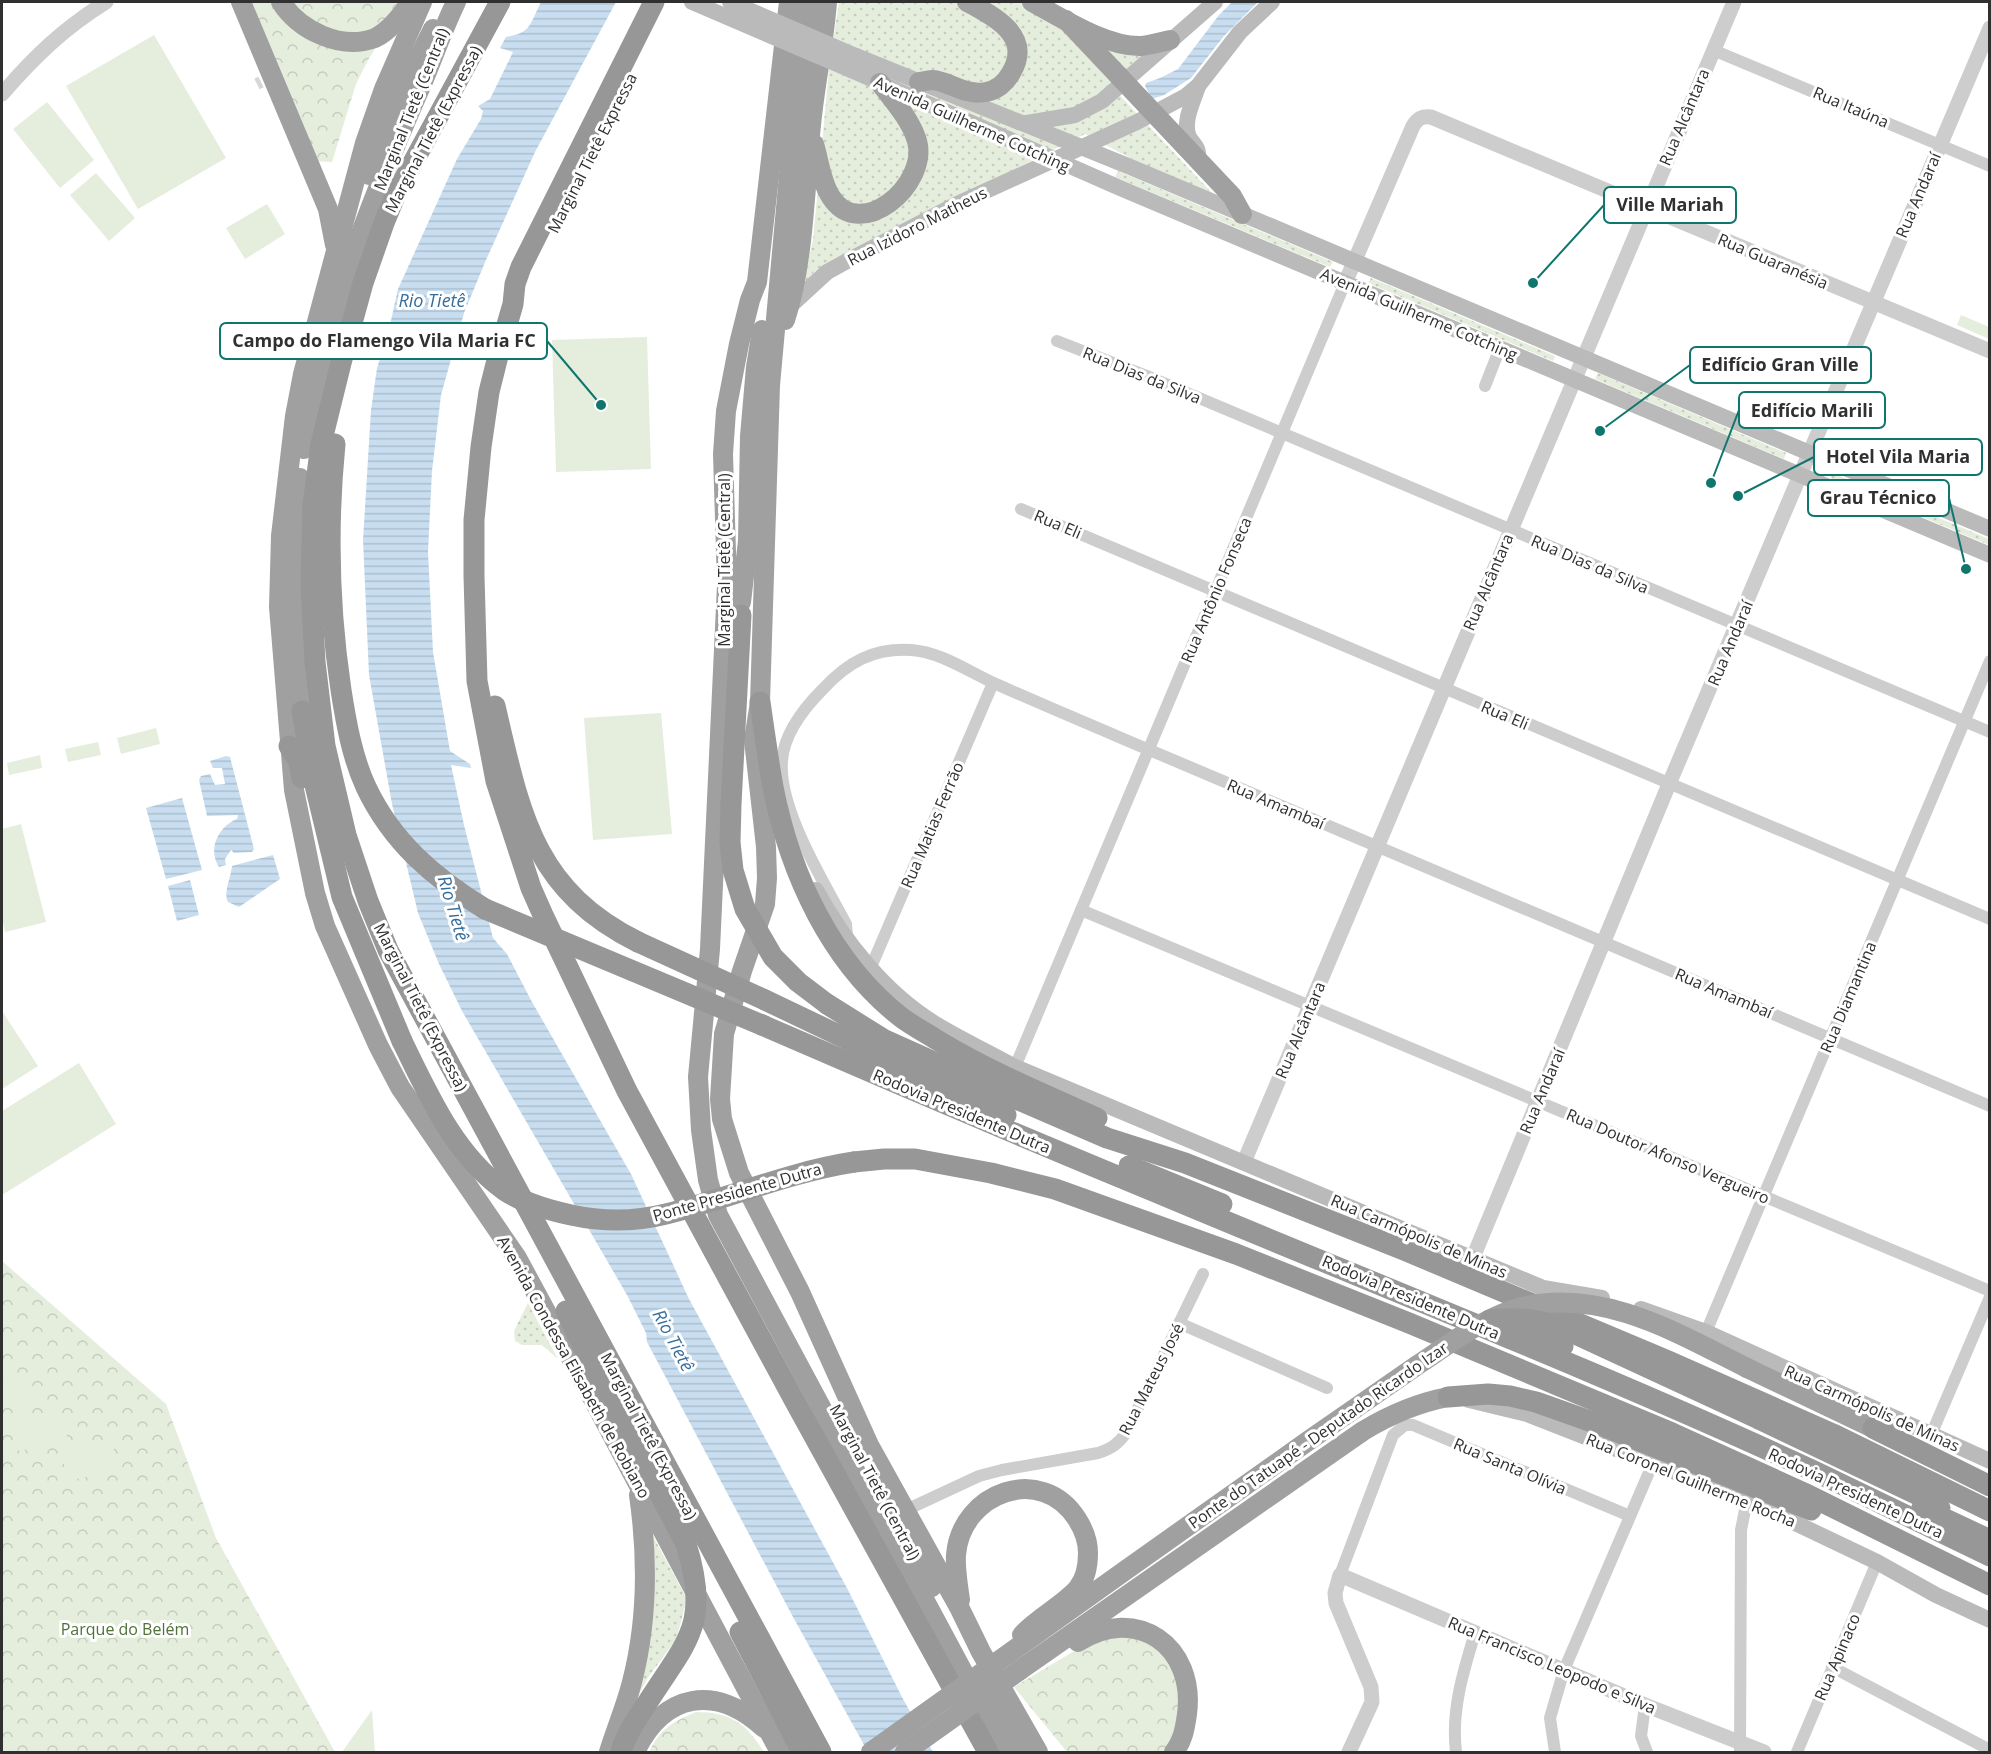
<svg xmlns="http://www.w3.org/2000/svg" width="1991" height="1754" viewBox="0 0 1991 1754" font-family="'Open Sans',sans-serif">
<style>
.grass{fill:url(#grass-dots)}
.park{fill:url(#park-crowns)}
.garden{fill:#e5eedd}
.water{fill:url(#water-rules)}
.lines{fill:none;stroke-linecap:round;stroke-linejoin:round}
.minor-tunnel{stroke:#d6d6d6;stroke-width:12;stroke-dasharray:12 6;stroke-linecap:butt}
.minor{stroke:#cdcdcd;stroke-width:12}
.tertiary{stroke:#cdcdcd;stroke-width:15}
.secondary{stroke:#bababa;stroke-width:16}
.trunk{stroke:#a0a0a0;stroke-width:20}
.motorway{stroke:#979797;stroke-width:21}
.secondary-bridge{stroke:#bababa;stroke-width:16}
.trunk-bridge{stroke:#a0a0a0;stroke-width:20}
.motorway-bridge{stroke:#979797;stroke-width:21}
.labels{text-anchor:middle;dominant-baseline:central;stroke-width:6;stroke-linejoin:round;paint-order:stroke}
.street-label{font-size:16px;fill:#303030;stroke:#fff}
.park-label{font-size:16px;fill:#4f7138;stroke:#fff}
.water-label{font-size:18px;font-style:italic;fill:#356d9b;stroke:#fff}
.leader{fill:none;stroke:#0f766e;stroke-width:2}
.callout-dot{fill:#0f766e;stroke:#fff;stroke-width:2}
.callout{fill:#fff;stroke:#0f766e;stroke-width:2}
.callout-label{font-size:18px;text-anchor:middle;font-weight:bold;fill:#303030}
</style>
<defs>
<pattern id="grass-dots" width="8" height="8" patternUnits="userSpaceOnUse" patternTransform="scale(1.5)"><rect width="8" height="8" fill="#e5eedd"/><path d="M2 2h.1M6 6h.1" fill="none" stroke="#c5ccbe" stroke-width="1.8" stroke-linecap="round"/></pattern>
<pattern id="park-crowns" width="20" height="18" patternUnits="userSpaceOnUse" patternTransform="scale(1.5)"><rect width="20" height="18" fill="#e5eedd"/><path d="M2 6a3 3 0 1 1 6 0M12 15a3 3 0 1 1 6 0" fill="none" stroke="#c5ccbe"/></pattern>
<pattern id="water-rules" width="6" height="5" patternUnits="userSpaceOnUse" patternTransform="scale(1.5)"><rect width="6" height="5" fill="#c8def0"/><path d="M0 2.5h6" fill="none" stroke="#acbfce"/></pattern>
</defs>
<rect width="100%" height="100%" fill="#fff"/>
<g class="grass">
<polygon points="839,2 1019,2 1036,11 1144,54 1109,84 1214,195 1132,159 1085,134 827,263 814,272 802,288 813,240 829,69"/>
<polygon points="1118,171 1333,262 1330,267 1115,177"/>
<polygon points="1371,278 1555,356 1553,361 1368,283"/>
<polygon points="1598,373 1786,453 1784,459 1595,379"/>
<polygon points="1832,473 1989,539 1989,545 1830,478"/>
<polygon points="528,1303 558,1359 542,1345 522,1345 515,1341 514,1331"/>
<polygon points="653,1536 687,1599 676,1640 649,1676 629,1711"/>
</g>
<g class="park">
<polygon points="251,2 403,2 367,62 356,84 332,162 313,161"/>
<polygon points="2,1261 166,1404 216,1538 335,1752 2,1752"/>
<path d="M 1128,1636 C 1141,1640 1156,1645 1165,1656 C 1188,1684 1183,1725 1163,1752 L 1067,1752 L 1014,1687 L 1096,1638 Z"/>
<path d="M 696,1712 C 731,1712 745,1723 764,1752 L 649,1752 C 660,1729 672,1722 696,1712 Z"/>
</g>
<g class="garden">
<polygon points="154,35 226,158 138,209 66,86"/>
<polygon points="47,102 94,160 60,188 13,129"/>
<polygon points="96,173 135,218 109,241 70,195"/>
<polygon points="267,204 285,234 245,259 226,228"/>
<polygon points="1961,315 1987,326 1989,329 1989,339 1957,325"/>
<polygon points="647,337 651,469 556,472 552,340"/>
<polygon points="661,713 672,834 593,840 584,718"/>
<polygon points="156,728 160,744 121,754 117,738"/>
<polygon points="98,742 101,755 68,762 65,749"/>
<polygon points="40,755 42,768 9,775 7,763"/>
<polygon points="21,824 46,922 5,932 2,918 2,829"/>
<polygon points="2,1011 38,1066 2,1089"/>
<polygon points="79,1063 116,1124 2,1195 2,1111"/>
<polygon points="29,1374 35,1402 2,1409 2,1380"/>
<polygon points="61,1409 68,1441 19,1451 13,1419"/>
<polygon points="113,1442 115,1459 113,1471 68,1481 61,1452"/>
<polygon points="372,1710 375,1752 342,1752"/>
</g>
<g class="water">
<path d="M 541,2 L 616,2 L 535,152 L 486,260 L 464,313 L 441,395 L 432,471 L 428,552 L 433,652 L 450,751 L 470,764 L 471,768 L 451,765 L 464,825 L 493,938 L 507,954 L 532,1002 L 631,1174 L 689,1299 L 847,1588 L 903,1699 L 933,1752 L 868,1752 L 793,1617 L 647,1342 L 646,1333 L 627,1295 L 462,1011 L 439,964 L 418,913 L 392,804 L 369,675 L 363,540 L 371,410 L 377,368 L 388,334 L 398,289 L 457,159 L 481,119 L 483,111 L 478,106 L 490,99 L 513,52 L 500,48 L 506,37 C 532,33 530,23 541,2 Z"/>
<polygon points="1232,2 1258,2 1224,36 1191,78 1164,95 1152,99 1145,86 1146,83 1160,78 1178,69 1219,15"/>
<path d="M 226,756 L 230,757 L 254,849 L 252,852 L 234,853 L 231,850 L 225,859 L 226,865 L 219,867 C 207,849 219,826 237,819 L 238,815 L 207,816 L 199,780 L 201,776 L 210,774 L 215,785 L 225,784 L 222,768 L 213,768 L 210,761 Z"/>
<polygon points="182,798 202,870 166,879 146,808"/>
<path d="M 273,855 L 280,879 L 239,907 L 228,902 C 223,893 231,877 232,866 Z"/>
<polygon points="190,880 199,915 177,921 168,886"/>
</g>
<g class="lines">
<polyline class="minor-tunnel" points="257,84 261,82"/>
<g class="minor">
<polyline points="1713,50 1990,166"/>
<polyline points="1057,341 1147,376 1990,732"/>
<polyline points="1485,386 1500,348"/>
<polyline points="1021,509 1990,919"/>
<polyline points="1081,910 1990,1291"/>
<path d="M 847,935 L 846,924 C 824,882 778,809 782,761 C 784,733 804,708 823,689 C 848,662 873,648 911,650 C 941,652 969,672 996,684 C 1050,708 1105,731 1159,754 C 1436,872 1714,987 1990,1106"/>
<polyline points="871,967 993,683"/>
<polyline points="1015,1067 1345,283"/>
<polyline points="1179,1323 1327,1388"/>
<polyline points="1706,1332 1990,661"/>
<polyline points="1931,1435 1990,1297"/>
<path d="M 906,1510 L 979,1476 L 1002,1470 L 1098,1453 C 1111,1449 1118,1444 1126,1433 L 1203,1274"/>
<polyline points="1340,1575 1393,1435 1405,1425 1413,1425 1630,1516"/>
<polyline points="1832,1667 1990,1750"/>
<polyline points="1645,1705 1641,1736 1647,1752"/>
<path d="M 1456,1752 C 1451,1711 1463,1672 1475,1633"/>
<polyline points="1555,1752 1550,1718 1564,1670 1653,1463"/>
<polyline points="1740,1752 1741,1530 1747,1500"/>
<polyline points="1797,1752 1877,1562"/>
</g>
<g class="tertiary">
<path d="M 2,94 C 35,56 63,29 106,2"/>
<path d="M 1345,283 L 1413,126 C 1418,118 1422,116 1431,117 L 1990,351"/>
<polyline points="1244,1162 1734,2"/>
<polyline points="1472,1260 1669,784 1990,28"/>
<polyline points="1349,1752 1372,1702 1371,1687 1336,1603 1335,1593 1340,1575 1645,1705 1764,1752"/>
</g>
<g class="secondary">
<polyline points="856,56 1128,166 1990,529"/>
<polyline points="851,70 1120,188 1990,555"/>
<polyline points="1027,123 1075,115 1102,101 1215,2"/>
<path d="M 1198,153 C 1198,146 1192,143 1189,137 C 1182,122 1194,100 1198,86"/>
<polyline points="790,306 827,272 847,261 955,205 1137,122 1186,96 1198,86 1240,32 1272,2"/>
<path d="M 816,890 C 844,941 884,992 934,1023 C 960,1039 988,1052 1015,1067 L 1543,1288 L 1602,1298"/>
<polyline points="1641,1309 1706,1332 1990,1461"/>
<polyline points="1469,1400 1527,1414 1747,1500 1877,1562 1936,1595 1990,1620"/>
</g>
<g class="trunk">
<polyline points="241,2 328,209 335,245"/>
<path d="M 281,2 C 299,30 341,51 375,38 C 390,31 402,14 411,2"/>
<polyline points="422,2 384,89 365,143 303,374 295,416 281,536 279,607 294,790 315,893 325,926 378,1045 400,1087 517,1258 584,1382 780,1752"/>
<polyline points="789,2 757,282 750,300 739,344 726,411 723,454 727,585 710,949 698,1077 701,1130 708,1180 718,1215 1006,1752"/>
<polyline points="808,2 790,164 770,385 760,702 754,740 766,847 767,878 765,904 742,971 724,1034 720,1099 722,1119 739,1173 800,1292 869,1445 960,1609 981,1652 1038,1752"/>
<path d="M 1032,2 C 1062,18 1106,47 1141,46 C 1151,45 1160,42 1170,40"/>
<polyline points="1066,20 1232,196 1242,214"/>
<path d="M 919,82 C 923,82 928,80 933,80 C 949,81 964,96 986,92 C 997,90 1006,82 1011,73 C 1033,36 994,16 967,2"/>
<path d="M 814,144 C 819,160 821,182 831,197 C 860,243 929,185 917,141 C 911,120 893,100 880,83"/>
<polyline points="369,175 396,104 433,29"/>
<path d="M 785,320 C 804,263 805,185 811,125 C 815,83 824,43 827,2"/>
<path d="M 304,449 C 322,323 370,202 421,86 C 433,58 443,29 456,2"/>
<path d="M 300,478 C 294,556 295,633 302,711"/>
<polyline points="741,602 748,541 750,436 756,367 762,330"/>
<polyline points="1747,1368 1873,1428 1888,1433"/>
<polyline points="888,1504 932,1587"/>
<path d="M 960,1600 C 958,1585 955,1569 956,1555 C 961,1492 1042,1463 1077,1519 C 1084,1530 1088,1540 1088,1553 C 1088,1565 1086,1578 1078,1588 C 1065,1604 1037,1618 1022,1635"/>
<path d="M 1078,1642 C 1136,1604 1196,1646 1187,1714 C 1185,1728 1183,1741 1174,1752"/>
<path d="M 1020,1670 L 1363,1431 C 1391,1414 1417,1403 1448,1397"/>
<polyline points="984,1684 1022,1752"/>
<path d="M 609,1752 C 616,1729 626,1706 632,1682 C 648,1620 648,1558 639,1495"/>
<path d="M 635,1752 C 664,1692 716,1684 764,1728"/>
</g>
<g class="motorway">
<polyline points="500,2 396,194 384,223 363,283 341,363 321,444 313,505 311,584 315,662 325,746 346,835 368,901 388,950 821,1752"/>
<polyline points="654,2 521,267 515,284 513,304 498,356 489,392 481,447 474,520 474,576 477,681 496,781 531,888 543,915 627,1091 798,1407 988,1752"/>
<path d="M 335,444 C 327,525 329,610 341,690 C 346,722 352,757 366,787 C 392,842 434,878 485,909"/>
<path d="M 760,702 C 764,730 768,759 773,787 C 790,874 831,963 902,1018 C 913,1026 926,1033 937,1040 C 988,1071 1043,1094 1097,1118"/>
<path d="M 495,706 C 520,812 532,889 638,942"/>
<polyline points="302,711 315,785 342,897 402,1041"/>
<polyline points="289,746 299,762 302,778"/>
<polyline points="765,1000 1006,1115"/>
<polyline points="827,1004 883,1039 1014,1098 1107,1138 1185,1163 1404,1250 1668,1361 1833,1434 1990,1511"/>
<path d="M 762,1025 C 893,1082 1025,1138 1158,1193 C 1377,1285 1598,1371 1814,1471 C 1873,1499 1931,1528 1990,1556"/>
<polyline points="854,1162 884,1159 915,1159 991,1173 1055,1189 1236,1254 1409,1323 1672,1433 1804,1493 1990,1585"/>
<polyline points="1129,1166 1222,1204"/>
<polyline points="566,1311 591,1363"/>
<polyline points="1503,1320 1563,1346"/>
<polyline points="1448,1397 1488,1394 1510,1396 1536,1402 1598,1424 1811,1510"/>
<polyline points="1759,1419 1933,1502 1940,1508"/>
<polyline points="1873,1428 1990,1486"/>
<polyline points="1922,1508 1990,1540"/>
<polyline points="740,1632 802,1752"/>
</g>
<g class="secondary-bridge">
<polyline points="692,2 851,70"/>
<polyline points="730,2 856,56"/>
</g>
<g class="trunk-bridge">
<path d="M 871,1752 C 1016,1648 1162,1544 1308,1441 C 1345,1415 1382,1390 1419,1364 C 1451,1343 1484,1317 1522,1307 C 1603,1288 1677,1333 1747,1368"/>
<polyline points="905,1752 1020,1670"/>
</g>
<g class="motorway-bridge">
<polyline points="741,615 731,804 730,842 733,870 745,909 773,957 798,982 827,1004"/>
<polyline points="485,909 762,1025"/>
<polyline points="638,942 765,1000"/>
<path d="M 402,1041 C 428,1094 454,1154 504,1190 C 523,1203 548,1210 571,1215 C 603,1222 634,1222 666,1214 C 729,1198 789,1172 854,1162"/>
<path d="M 1490,1320 C 1515,1317 1534,1319 1558,1326 L 1759,1419"/>
<path d="M 591,1363 L 686,1544 C 712,1627 685,1642 644,1708 C 635,1722 625,1736 621,1752"/>
</g>
</g>
<g class="labels">
<g class="street-label">
<text transform="translate(1851 107) rotate(23)">Rua Itaúna</text>
<text transform="translate(411 109) rotate(-68)">Marginal Tietê (Central)</text>
<text transform="translate(1684 117) rotate(-67)">Rua Alcântara</text>
<text transform="translate(972 124) rotate(24)">Avenida Guilherme Cotching</text>
<text transform="translate(433 129) rotate(-62)">Marginal Tietê (Expressa)</text>
<text transform="translate(592 153) rotate(-63)">Marginal Tietê Expressa</text>
<text transform="translate(1918 195) rotate(-67)">Rua Andaraí</text>
<text transform="translate(917 226) rotate(-27)">Rua Izidoro Matheus</text>
<text transform="translate(1773 261) rotate(23)">Rua Guaranésia</text>
<text transform="translate(1419 314) rotate(23)">Avenida Guilherme Cotching</text>
<text transform="translate(1142 375) rotate(22)">Rua Dias da Silva</text>
<text transform="translate(1058 524) rotate(23)">Rua Eli</text>
<text transform="translate(724 560) rotate(-90)">Marginal Tietê (Central)</text>
<text transform="translate(1590 564) rotate(23)">Rua Dias da Silva</text>
<text transform="translate(1488 582) rotate(-67)">Rua Alcântara</text>
<text transform="translate(1216 590) rotate(-67)">Rua Antônio Fonseca</text>
<text transform="translate(1730 643) rotate(-67)">Rua Andaraí</text>
<text transform="translate(1505 715) rotate(23)">Rua Eli</text>
<text transform="translate(1276 804) rotate(23)">Rua Amambaí</text>
<text transform="translate(932 825) rotate(-67)">Rua Matias Ferrão</text>
<text transform="translate(1724 993) rotate(23)">Rua Amambaí</text>
<text transform="translate(1848 997) rotate(-67)">Rua Diamantina</text>
<text transform="translate(421 1007) rotate(63)">Marginal Tietê (Expressa)</text>
<text transform="translate(1300 1030) rotate(-67)">Rua Alcântara</text>
<text transform="translate(1542 1091) rotate(-67)">Rua Andaraí</text>
<text transform="translate(962 1111) rotate(23)">Rodovia Presidente Dutra</text>
<text transform="translate(1668 1156) rotate(23)">Rua Doutor Afonso Vergueiro</text>
<text transform="translate(737 1192) rotate(-16)">Ponte Presidente Dutra</text>
<text transform="translate(1419 1236) rotate(23)">Rua Carmópolis de Minas</text>
<text transform="translate(1411 1297) rotate(23)">Rodovia Presidente Dutra</text>
<text transform="translate(574 1367) rotate(61)">Avenida Condessa Elisabeth de Robiano</text>
<text transform="translate(1151 1379) rotate(-63)">Rua Mateus José</text>
<text transform="translate(1872 1408) rotate(24)">Rua Carmópolis de Minas</text>
<text transform="translate(1318 1435) rotate(-35)">Ponte do Tatuapé - Deputado Ricardo Izar</text>
<text transform="translate(649 1436) rotate(62)">Marginal Tietê (Expressa)</text>
<text transform="translate(1510 1466) rotate(23)">Rua Santa Olívia</text>
<text transform="translate(1691 1480) rotate(22)">Rua Coronel Guilherme Rocha</text>
<text transform="translate(875 1482) rotate(62)">Marginal Tietê (Central)</text>
<text transform="translate(1856 1493) rotate(25)">Rodovia Presidente Dutra</text>
<text transform="translate(1837 1657) rotate(-67)">Rua Apinaco</text>
<text transform="translate(1552 1665) rotate(23)">Rua Francisco Leopodo e Silva</text>
</g>
<g class="park-label">
<text x="125" y="1629">Parque do Belém</text>
</g>
<g class="water-label">
<text x="432" y="300">Rio Tietê</text>
<text transform="translate(454 908) rotate(73)">Rio Tietê</text>
<text transform="translate(674 1340) rotate(62)">Rio Tietê</text>
</g>
</g>
<path class="leader" d="M1533 283L1604 205M601 405L547 341M1600 431L1690 365M1711 483L1739 410M1738 496L1814 457M1966 569L1949 498"/>
<g class="callout-dot">
<circle cx="1533" cy="283" r="6"/>
<circle cx="601" cy="405" r="6"/>
<circle cx="1600" cy="431" r="6"/>
<circle cx="1711" cy="483" r="6"/>
<circle cx="1738" cy="496" r="6"/>
<circle cx="1966" cy="569" r="6"/>
</g>
<g class="callout">
<rect x="1604" y="187" width="132" height="36" rx="6"/>
<rect x="220" y="323" width="327" height="36" rx="6"/>
<rect x="1690" y="347" width="181" height="36" rx="6"/>
<rect x="1739" y="392" width="146" height="36" rx="6"/>
<rect x="1814" y="439" width="168" height="36" rx="6"/>
<rect x="1808" y="480" width="141" height="36" rx="6"/>
</g>
<g class="callout-label">
<text x="1670" y="211">Ville Mariah</text>
<text x="384" y="347">Campo do Flamengo Vila Maria FC</text>
<text x="1780" y="371">Edifício Gran Ville</text>
<text x="1812" y="417">Edifício Marili</text>
<text x="1898" y="463">Hotel Vila Maria</text>
<text x="1878" y="504">Grau Técnico</text>
</g>
<rect width="1991" height="1754" fill="none" stroke="#303030" stroke-width="6"/>
</svg>
